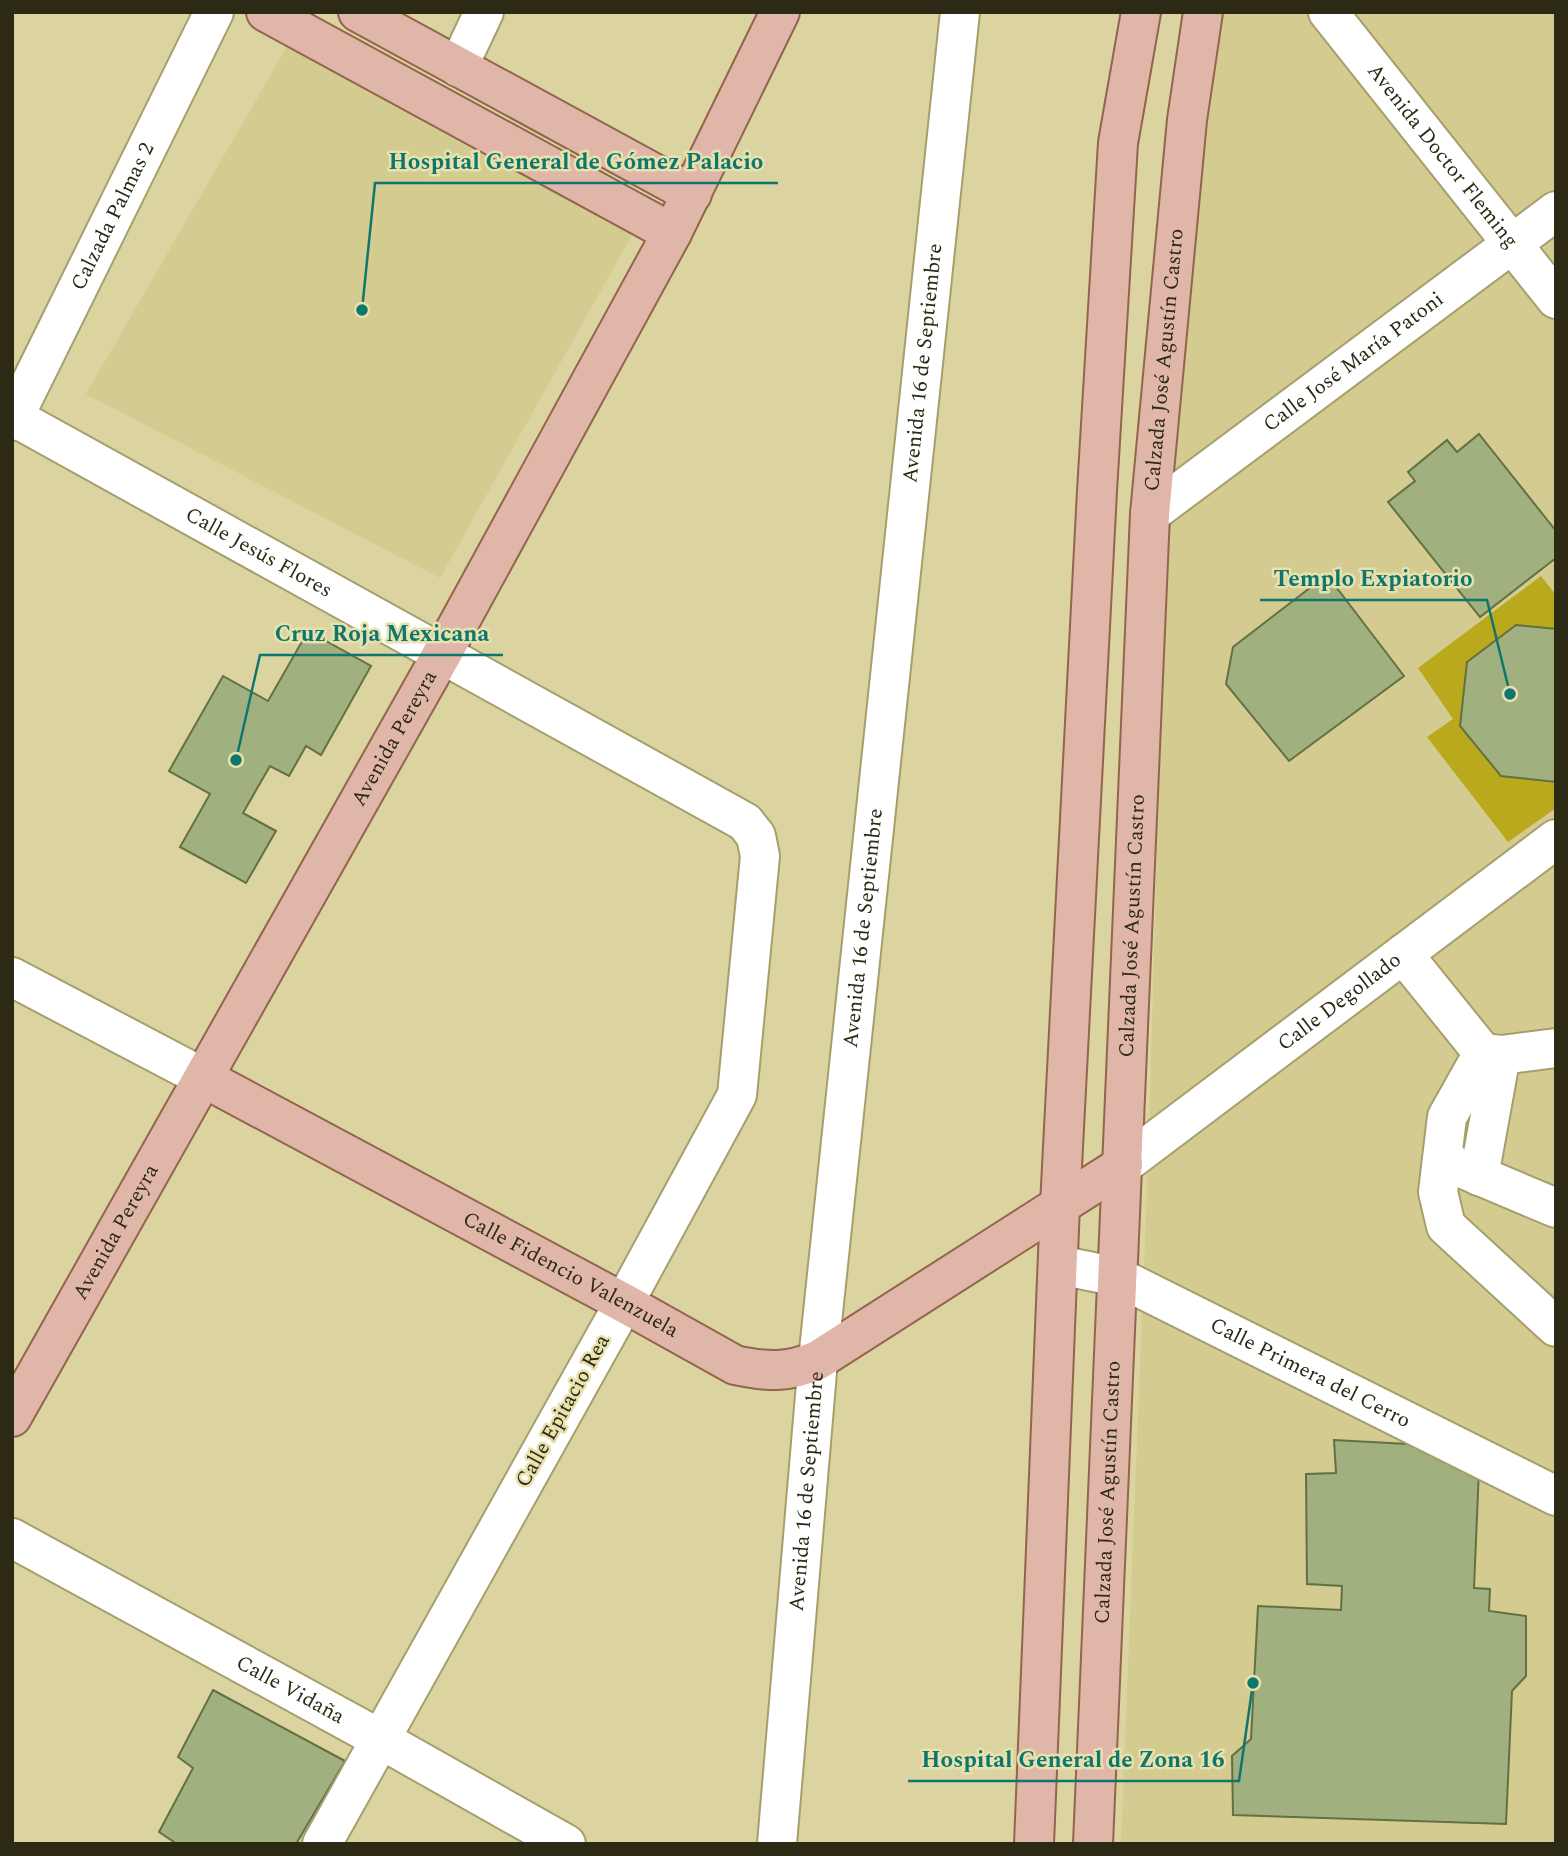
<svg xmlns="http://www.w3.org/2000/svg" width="1568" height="1856" viewBox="0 0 1568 1856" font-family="Spectral,serif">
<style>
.built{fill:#d3cb8f}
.green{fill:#bba91d}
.building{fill:#a1b07f;stroke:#637042;stroke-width:2}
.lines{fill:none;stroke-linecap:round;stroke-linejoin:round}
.minor-casing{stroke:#a69f6d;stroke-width:42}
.major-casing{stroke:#92654e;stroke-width:42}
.minor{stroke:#fff;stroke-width:38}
.major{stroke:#dfb6a7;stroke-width:38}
.labels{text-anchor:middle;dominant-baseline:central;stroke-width:5;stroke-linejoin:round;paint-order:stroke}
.street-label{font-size:21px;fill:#2c2914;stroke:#e9e1ad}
.leader{fill:none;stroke:#0f766e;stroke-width:2.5}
.callout-dot{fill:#0f766e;stroke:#e9e1ad;stroke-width:2.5}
.callout-label{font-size:23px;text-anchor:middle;font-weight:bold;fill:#0f766e;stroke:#e9e1ad;stroke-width:5;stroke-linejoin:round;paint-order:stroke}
</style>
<rect width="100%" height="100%" fill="#dbd4a0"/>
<g class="built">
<polygon points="1181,12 1556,12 1556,1844 1121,1844 1148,1165"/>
<polygon points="296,31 637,226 440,578 86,394"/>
</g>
<polygon class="green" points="1541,576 1556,595 1556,808 1508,842 1427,737 1453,719 1418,668"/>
<g class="building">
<polygon points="1479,434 1556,531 1556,558 1480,617 1388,502 1415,481 1408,472 1447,440 1457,452"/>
<polygon points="1330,579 1404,676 1289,761 1226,684 1233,647 1315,584 1317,588"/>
<polygon points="1516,625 1556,629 1556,782 1501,776 1460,726 1467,662"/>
<polygon points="308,631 371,666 321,755 306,746 289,776 270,766 243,813 276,831 246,883 180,847 210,794 169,771 223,676 268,701"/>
<polygon points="1334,1440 1426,1445 1479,1469 1474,1588 1490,1589 1489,1611 1526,1616 1526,1676 1512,1691 1506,1824 1233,1815 1232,1756 1251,1739 1258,1606 1341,1610 1342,1586 1307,1584 1306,1474 1336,1473"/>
<polygon points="213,1690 345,1761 296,1844 177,1844 159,1832 193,1768 178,1757"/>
</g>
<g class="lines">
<defs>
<g id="minor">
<path id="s1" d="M 1328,12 L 1556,299"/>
<polyline points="458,67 484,12"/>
<path id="s2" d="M 12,416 L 745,822 L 756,836 L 760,856 L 737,1095 L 624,1303 L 322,1844"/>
<path id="s3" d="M 12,421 L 214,12"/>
<path id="s4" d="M 1150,514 L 1556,211"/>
<polyline points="1403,954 1483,1053 1501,1055 1556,1048"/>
<polyline points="12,977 204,1078"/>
<polyline points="1483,1053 1447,1117 1438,1192 1446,1226 1556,1327"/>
<polyline points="1442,1160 1556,1208"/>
<path id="s5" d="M 1123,1165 L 1556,839"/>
<polyline points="1479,1176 1501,1055"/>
<path id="s6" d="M 1059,1265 L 1118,1277 L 1556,1496"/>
<path id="s7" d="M 12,1538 L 380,1739 L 566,1844"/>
<path id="s8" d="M 777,1844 L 818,1360 L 960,12"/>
</g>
<g id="major">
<polyline points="266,12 672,233"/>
<polyline points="358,12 692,194"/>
<path id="s9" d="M 204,1078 L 624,1303 L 735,1365 C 767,1372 788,1373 818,1360 L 1123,1165"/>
<path id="s10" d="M 12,1417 L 442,654 L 672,233 L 780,12"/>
<polyline points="1034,1844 1060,1205 1097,491 1118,143 1141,12"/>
<path id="s11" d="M 1093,1844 L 1150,514 L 1187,120 L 1203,12"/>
</g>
</defs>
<use href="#minor" class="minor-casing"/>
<use href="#major" class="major-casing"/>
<use href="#minor" class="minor"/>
<use href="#major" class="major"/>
</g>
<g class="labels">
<g class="street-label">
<text stroke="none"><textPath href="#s1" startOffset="184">Avenida Doctor Fleming</textPath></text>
<text stroke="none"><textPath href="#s3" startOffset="228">Calzada Palmas 2</textPath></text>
<text stroke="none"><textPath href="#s11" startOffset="1486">Calzada José Agustín Castro</textPath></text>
<text stroke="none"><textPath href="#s4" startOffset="254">Calle José María Patoni</textPath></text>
<text stroke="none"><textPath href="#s8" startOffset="1488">Avenida 16 de Septiembre</textPath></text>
<text stroke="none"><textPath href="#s2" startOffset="282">Calle Jesús Flores</textPath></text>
<text stroke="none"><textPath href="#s10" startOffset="779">Avenida Pereyra</textPath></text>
<text stroke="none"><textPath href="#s11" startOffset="919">Calzada José Agustín Castro</textPath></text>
<text stroke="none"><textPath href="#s8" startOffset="920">Avenida 16 de Septiembre</textPath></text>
<text stroke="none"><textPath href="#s5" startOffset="271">Calle Degollado</textPath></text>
<text stroke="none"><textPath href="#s10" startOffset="212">Avenida Pereyra</textPath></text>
<text stroke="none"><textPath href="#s9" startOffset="416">Calle Fidencio Valenzuela</textPath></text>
<text stroke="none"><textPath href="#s6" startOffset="275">Calle Primera del Cerro</textPath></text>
<text transform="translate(563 1411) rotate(-61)">Calle Epitacio Rea</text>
<text stroke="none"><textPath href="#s8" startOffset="354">Avenida 16 de Septiembre</textPath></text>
<text stroke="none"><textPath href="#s11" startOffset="352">Calzada José Agustín Castro</textPath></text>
<text stroke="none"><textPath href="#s7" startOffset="317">Calle Vidaña</textPath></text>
</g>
</g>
<path class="leader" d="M362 310L375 183H778M1510 694L1487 600H1260M236 760L260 655H503M1253 1683L1239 1781H908"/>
<g class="callout-dot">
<circle cx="362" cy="310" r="7"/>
<circle cx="1510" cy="694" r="7"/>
<circle cx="236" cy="760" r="7"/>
<circle cx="1253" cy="1683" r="7"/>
</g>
<g class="callout-label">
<text x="576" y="169">Hospital General de Gómez Palacio</text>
<text x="1373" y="586">Templo Expiatorio</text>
<text x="382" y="641">Cruz Roja Mexicana</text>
<text x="1073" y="1767">Hospital General de Zona 16</text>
</g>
<rect width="1568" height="1856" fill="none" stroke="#2c2914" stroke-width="28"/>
</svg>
